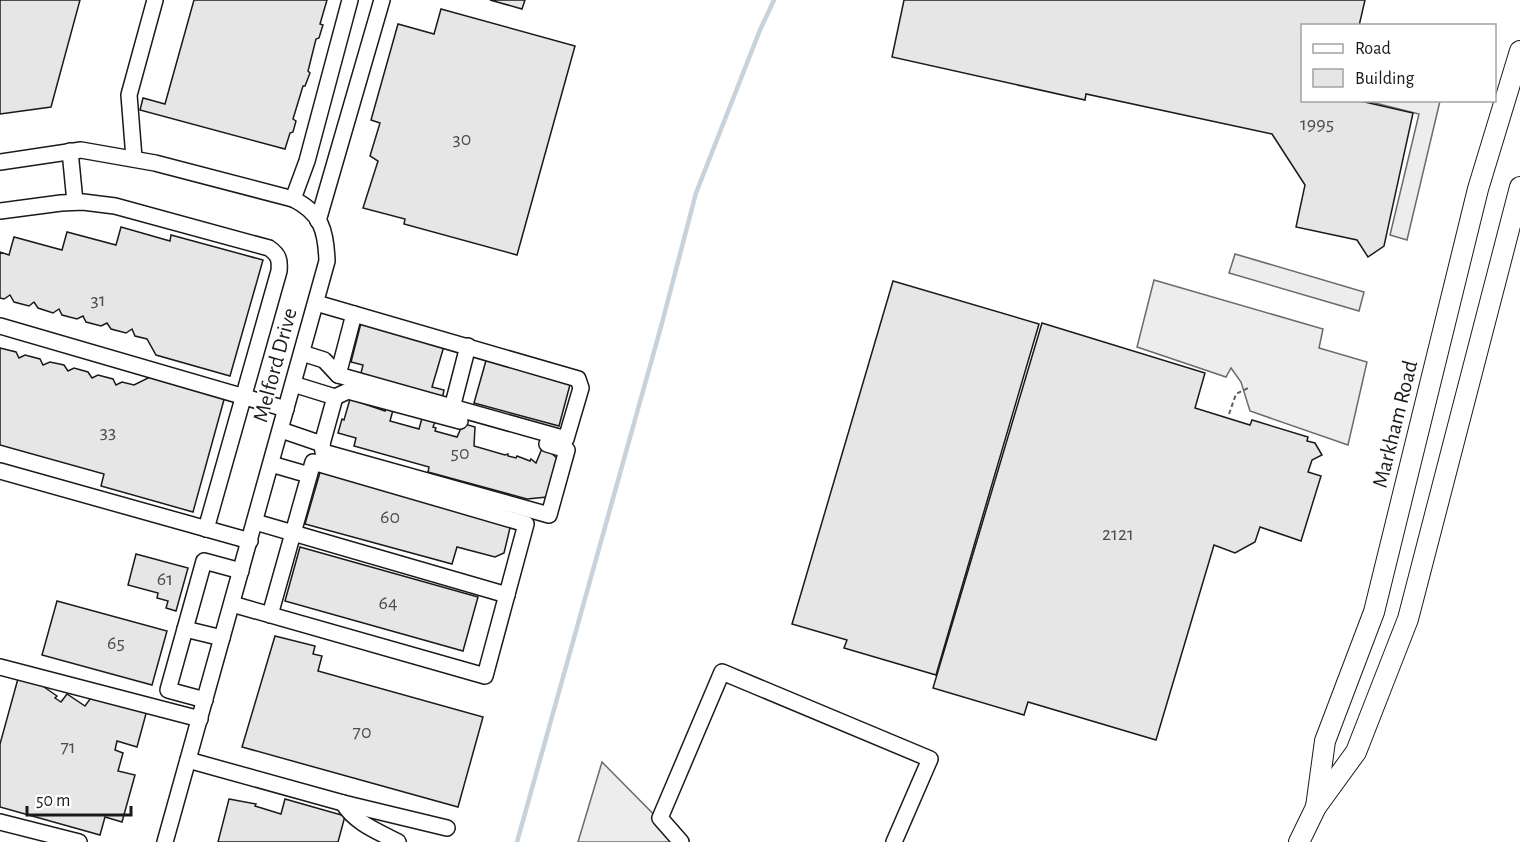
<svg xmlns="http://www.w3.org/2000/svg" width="1520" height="842" viewBox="0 0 1520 842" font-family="'Alegreya Sans',sans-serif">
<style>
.parking{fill:#ededed;stroke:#6a6a6a;stroke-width:1.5}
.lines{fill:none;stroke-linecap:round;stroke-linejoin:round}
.stream{stroke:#c6d2dc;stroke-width:4.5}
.building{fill:#e6e6e6;stroke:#1a1a1a;stroke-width:1.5}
.minor-casing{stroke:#1a1a1a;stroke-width:18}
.major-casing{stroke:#1a1a1a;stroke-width:22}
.path{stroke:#5f5f5f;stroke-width:2;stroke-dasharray:4.5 3;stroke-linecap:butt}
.minor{stroke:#fff;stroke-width:15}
.major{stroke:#fff;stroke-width:20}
.labels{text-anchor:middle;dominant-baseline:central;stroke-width:4.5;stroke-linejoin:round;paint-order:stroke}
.number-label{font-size:20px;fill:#4d4d4d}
.street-label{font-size:22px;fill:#1a1a1a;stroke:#fff}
</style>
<rect width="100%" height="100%" fill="#fff"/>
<g class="parking">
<polygon points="1371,101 1440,101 1407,240 1390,235 1419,114 1371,102"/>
<polygon points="1235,254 1364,292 1359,311 1229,273"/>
<polygon points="1154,280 1323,329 1319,348 1367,362 1348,445 1250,411 1241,382 1231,368 1226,377 1137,347"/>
<polygon points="602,762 681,842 578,842"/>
</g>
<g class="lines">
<polyline class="stream" points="517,842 662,323 696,193 760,30 774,0"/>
</g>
<g class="building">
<polygon points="0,0 80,0 51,107 0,114"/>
<polygon points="194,0 327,0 320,24 323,25 322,28 319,38 316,39 308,71 310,73 305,86 303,86 293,119 296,121 293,132 290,133 285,149 140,110 143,98 165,104"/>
<polygon points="490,0 525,0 522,9"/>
<polygon points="904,0 1365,0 1359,26 1302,26 1302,100 1356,100 1413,113 1384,246 1368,257 1357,240 1296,227 1305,185 1272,134 1086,94 1085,100 892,57"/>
<polygon points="441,9 575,46 517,255 404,224 405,219 363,208 378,161 370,156 380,123 371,120 398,24 434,34"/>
<polygon points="121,227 170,241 171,235 263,260 230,376 156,355 147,339 135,336 132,329 126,333 111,329 107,323 101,326 86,322 83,316 77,319 62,315 59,309 53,313 38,308 34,302 29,306 14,302 10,295 4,299 0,298 0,252 9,255 14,237 62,250 67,232 116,245"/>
<polygon points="893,281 1039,324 936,675 844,648 847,640 792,624"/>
<polygon points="361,323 444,346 432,387 444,390 442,400 360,377 363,365 351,362"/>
<polygon points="1042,323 1205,373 1195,408 1250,425 1252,420 1308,437 1307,441 1315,443 1322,455 1312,460 1308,472 1321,476 1301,541 1260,527 1255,542 1235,553 1214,545 1156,740 1028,702 1024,715 933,688"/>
<polygon points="0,348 16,352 19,358 25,355 40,359 43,365 50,362 64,365 68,371 74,368 88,372 92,378 98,375 113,379 116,385 122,382 134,385 152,376 225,396 193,512 101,486 104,474 0,445"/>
<polygon points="487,357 571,381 559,426 474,403"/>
<polygon points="350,399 385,411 386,408 393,410 390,421 419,429 422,418 435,422 433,427 436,428 435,431 457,437 462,426 465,424 475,427 474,446 505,455 508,454 508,456 516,458 517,456 530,461 531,459 536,463 543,446 558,459 547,497 527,499 428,472 429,467 354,446 356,438 338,433 342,419 344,420"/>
<polygon points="321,469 505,520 510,528 504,553 495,557 457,547 452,564 305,524"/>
<polygon points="300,547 478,597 463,651 285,601"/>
<polygon points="136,554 188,568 176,611 166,608 168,601 157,598 158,593 128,585"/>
<polygon points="57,601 167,631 152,685 42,655"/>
<polygon points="275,636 315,646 313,654 322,656 318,671 483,717 458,807 242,747"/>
<polygon points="19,675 31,678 57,696 55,698 61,702 67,694 85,706 93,695 147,710 137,747 117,741 115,750 123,753 118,771 135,775 122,822 105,817 100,835 0,807 0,744"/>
<polygon points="229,799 256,804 255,806 281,814 285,799 345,816 338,842 218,842"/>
</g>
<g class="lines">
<defs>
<g id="minor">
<polyline points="70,151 75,202"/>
<polyline points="134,158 129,95 155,0"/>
<path d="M 0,162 L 81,150 L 155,163 L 293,199 C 322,213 326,232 327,261 L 165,842"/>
<polyline points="293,199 307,161 350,0"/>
<path d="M 0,211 L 61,203 L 83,202 L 115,206 L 269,248 C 279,255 280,260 279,271 L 206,529"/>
<polyline points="318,221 382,0"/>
<polyline points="0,326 286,409"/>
<polyline points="302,353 324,360 338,375 566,439 581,388 578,379 316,303"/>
<polyline points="338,375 354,314"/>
<polyline points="335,397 348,391 460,421"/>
<polyline points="452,408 468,346"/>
<polyline points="281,430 322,444 335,397 293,384"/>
<polyline points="322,444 323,452 549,515 567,450 547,444"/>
<polyline points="271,464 309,475"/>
<polyline points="0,471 250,541"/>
<polyline points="255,522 507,595"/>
<polyline points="232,604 485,676 526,524 313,462 270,615"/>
<polyline points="185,629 222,638"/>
<polyline points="0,667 200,719"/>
<polyline points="205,700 168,690 204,561 241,571"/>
<polyline points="188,760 343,803 447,828"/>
<path d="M 343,803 C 355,823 377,831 398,842"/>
<polyline points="0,822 79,842"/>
<polyline points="681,842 660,818 722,672 930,759 894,842"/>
</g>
<g id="major">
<polyline points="1316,807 1325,741 1374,612 1478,189 1520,51"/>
<polyline points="1299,842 1316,807 1356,752 1408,619 1520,187"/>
</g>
</defs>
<use href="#minor" class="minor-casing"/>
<use href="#major" class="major-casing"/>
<polyline class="path" points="1229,414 1236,394 1250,387"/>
<use href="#minor" class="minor"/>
<use href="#major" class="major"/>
</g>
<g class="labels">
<g class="number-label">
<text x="1317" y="124">1995</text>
<text x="462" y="139">30</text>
<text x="98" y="300">31</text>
<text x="108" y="432">33</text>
<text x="460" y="453">50</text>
<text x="390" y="517">60</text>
<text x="1118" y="534">2121</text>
<text x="165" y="579">61</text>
<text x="388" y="603">64</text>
<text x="116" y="643">65</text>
<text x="362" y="732">70</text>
<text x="68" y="747">71</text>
</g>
<g class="street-label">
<text transform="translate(275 365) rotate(-75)">Melford Drive</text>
<text transform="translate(1395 424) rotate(-76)">Markham Road</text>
</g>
</g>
<rect x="1301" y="24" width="195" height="78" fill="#ffffff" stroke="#a3a3a3" stroke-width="1.5"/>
<rect x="1313" y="44" width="30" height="9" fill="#ffffff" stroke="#a3a3a3" stroke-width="1.5"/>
<text x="1355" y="54" font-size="18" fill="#1a1a1a">Road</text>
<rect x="1313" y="69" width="30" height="18" fill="#e6e6e6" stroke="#a3a3a3" stroke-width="1.5"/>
<text x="1355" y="84" font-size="18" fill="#1a1a1a">Building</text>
<path d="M27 806v9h104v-9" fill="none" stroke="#1a1a1a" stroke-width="3"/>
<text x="36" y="806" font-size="18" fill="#1a1a1a" stroke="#ffffff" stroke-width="4.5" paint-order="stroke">50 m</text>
</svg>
